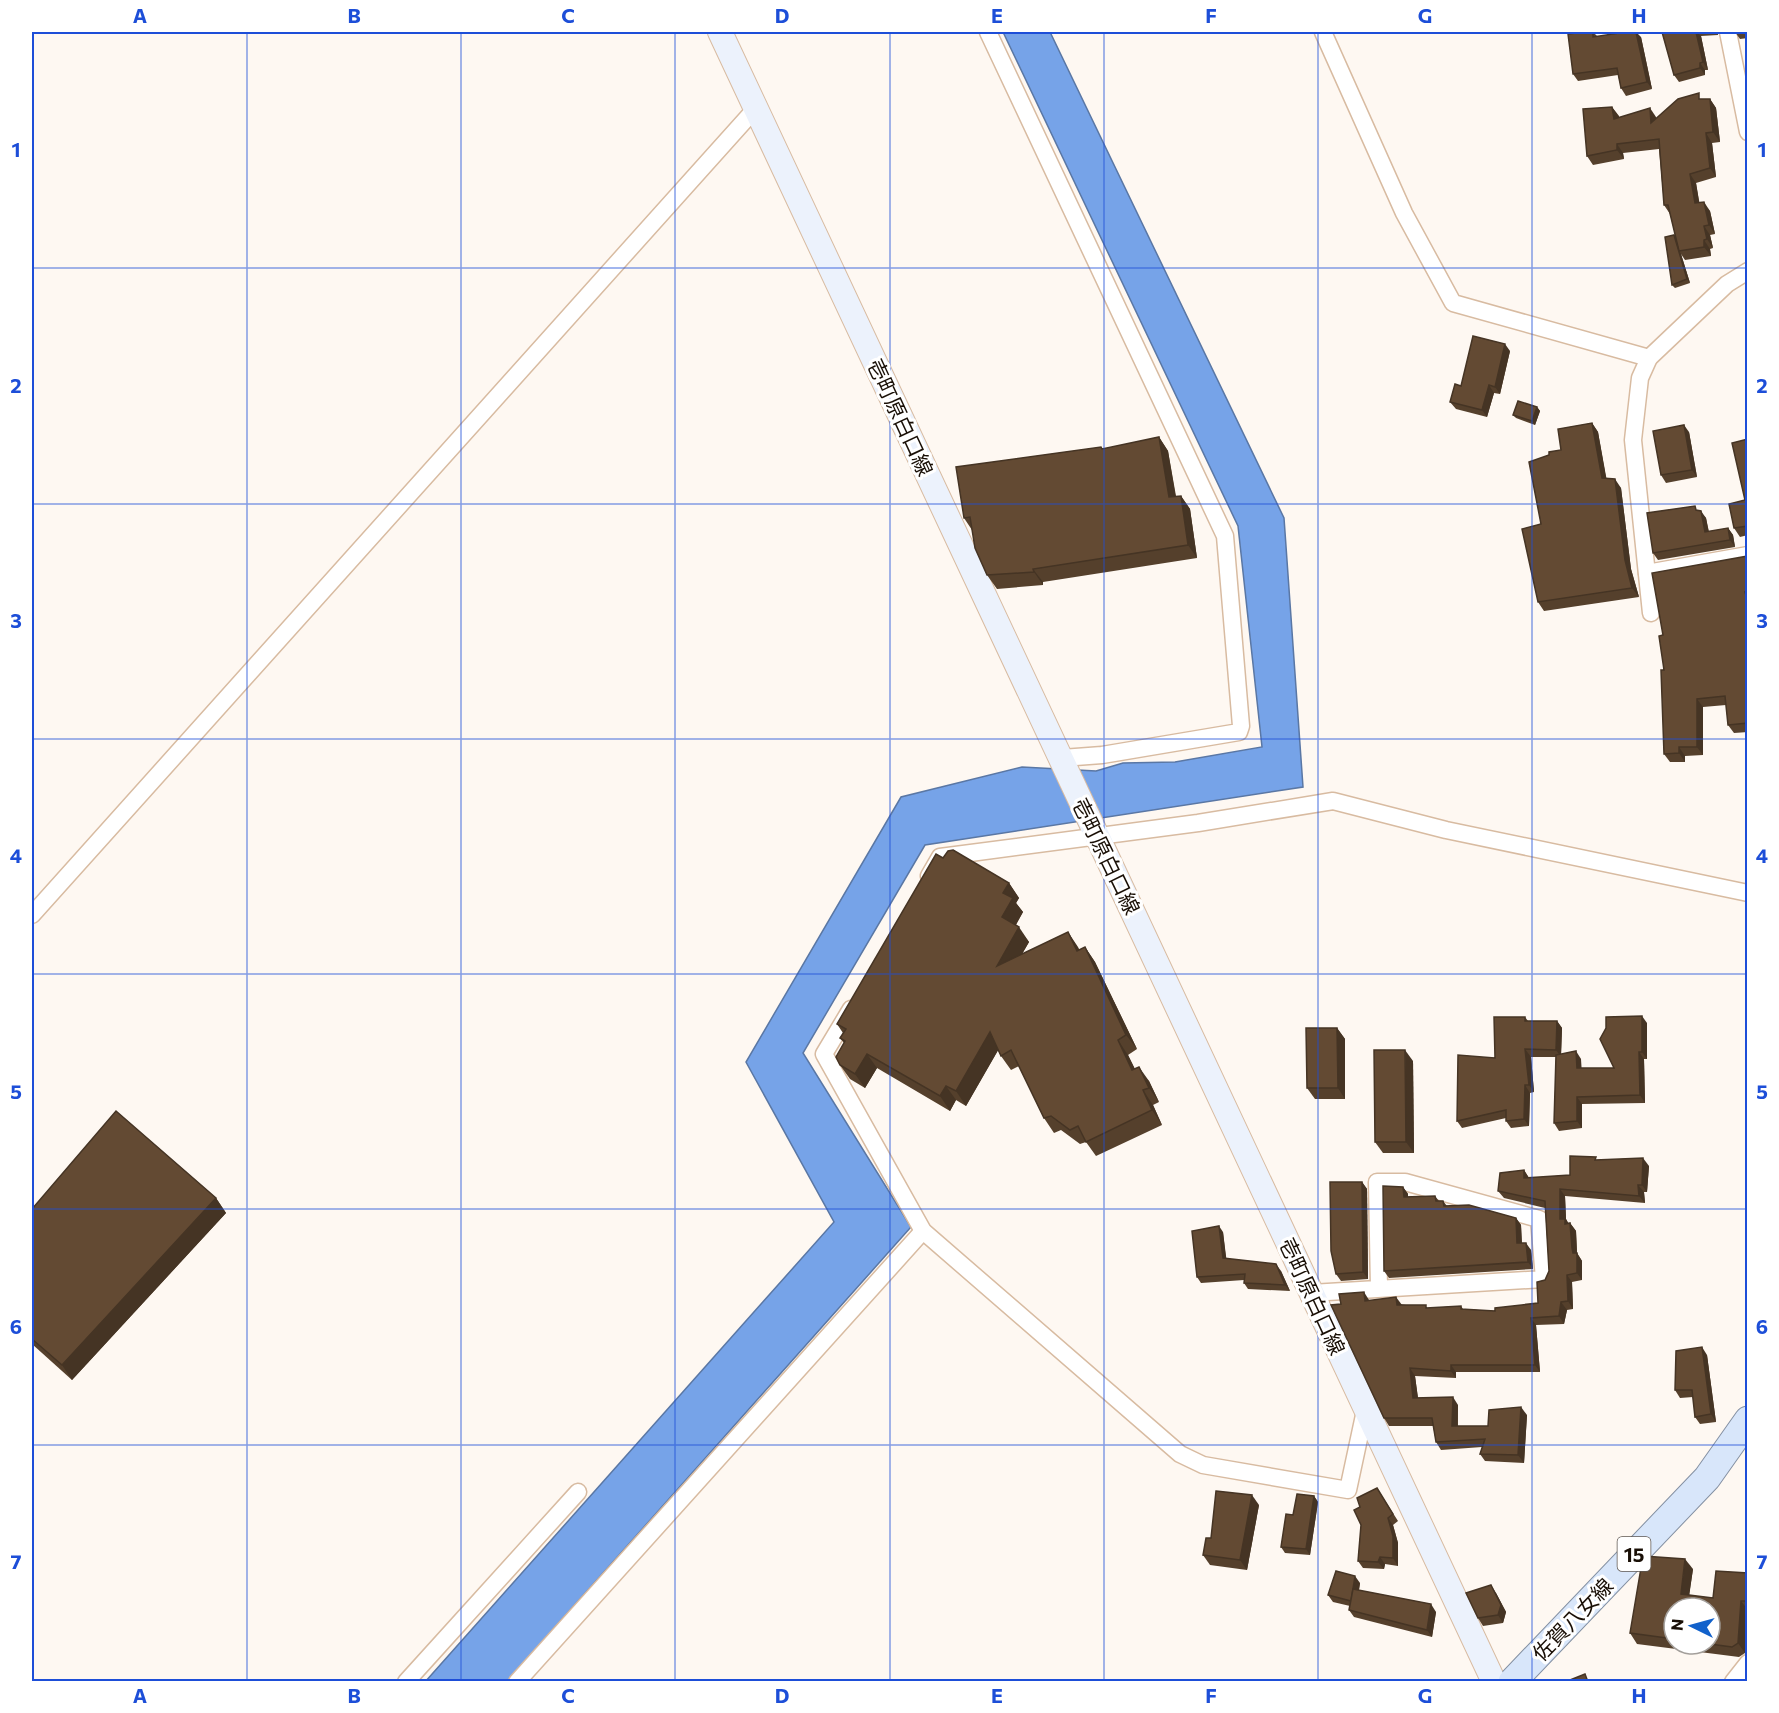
<svg xmlns="http://www.w3.org/2000/svg" width="1779" height="1713" viewBox="0 0 1779 1713" font-family="Commissioner,'Noto Sans JP',sans-serif">
<style>
.water{fill:#76a3e8;stroke:#5a77a4;stroke-width:1.5}
.lines{fill:none;stroke-linecap:round;stroke-linejoin:round}
.street-casing{stroke:#d8bba1;stroke-width:19}
.secondary-casing{stroke:#d8bba1;stroke-width:26}
.primary-casing{stroke:#8490a2;stroke-width:29}
.street{stroke:#fff;stroke-width:16}
.secondary{stroke:#ecf2fc;stroke-width:24}
.primary{stroke:#d8e6fa;stroke-width:27}
.wall{fill:#55402c;fill-rule:evenodd}
.shaded-wall{fill:#453424}
.building{fill:#634a33;stroke:#453424;stroke-width:1.5}
.grid{fill:none;stroke:#1d4ed8;stroke-width:1.5;stroke-opacity:0.55}
.labels{text-anchor:middle;dominant-baseline:central;stroke-width:6;stroke-linejoin:round;paint-order:stroke}
.shield{fill:#fff;stroke:#5e5751;stroke-width:1.5}
.shield-label{font-size:20px;font-weight:bold;fill:#190f06}
.street-label{font-size:21px;fill:#190f06;stroke:#fff}
.neatline{fill:none;stroke:#1d4ed8;stroke-width:2}
.grid-label{font-size:20px;text-anchor:middle;font-weight:bold;fill:#1d4ed8}
</style>
<rect width="100%" height="100%" fill="#fef8f2"/>
<polygon class="water" points="1003,32 1050,32 1284,518 1303,787 925,845 803,1053 911,1227 507,1681 425,1682 834,1222 746,1062 901,797 1022,767 1096,771 1123,763 1175,762 1262,747 1238,526"/>
<g class="lines">
<defs>
<g id="street">
<polyline points="988,32 1225,536 1241,726 1239,732 1102,755 1062,758"/>
<polyline points="1323,32 1404,213 1453,303 1649,358"/>
<polyline points="1728,32 1748,132"/>
<polyline points="1647,573 1748,555"/>
<polyline points="1651,613 1633,440 1640,378 1649,358 1727,284 1748,271"/>
<polyline points="929,876 940,857 1198,823 1333,801 1446,830 1748,893"/>
<polyline points="32,915 756,108"/>
<polyline points="851,1009 824,1054 923,1231 1180,1454 1203,1465 1348,1490 1366,1406"/>
<polyline points="1311,1293 1544,1279 1539,1219 1405,1182 1377,1182 1379,1289"/>
<polyline points="406,1682 578,1492"/>
<polyline points="517,1682 923,1231"/>
<polyline points="1733,1682 1748,1663"/>
</g>
<polyline id="secondary" points="720,32 1494,1682"/>
<polyline id="primary" points="1512,1682 1707,1478 1748,1420"/>
</defs>
<use href="#street" class="street-casing"/>
<use href="#secondary" class="secondary-casing"/>
<use href="#primary" class="primary-casing"/>
<use href="#street" class="street"/>
<use href="#secondary" class="secondary"/>
<use href="#primary" class="primary"/>
</g>
<g class="wall">
<polygon points="1585,32 1593,32 1597,36 1641,37 1652,89 1626,96 1621,88 1618,75 1578,81 1573,74"/>
<polygon points="1662,32 1718,32 1718,35 1701,36 1708,70 1705,70 1705,75 1679,82 1674,75"/>
<polygon points="1735,32 1748,32 1748,38 1740,39"/>
<polygon points="1703,99 1710,99 1716,108 1720,142 1712,143 1716,177 1696,183 1699,202 1710,211 1715,234 1710,235 1713,248 1710,249 1711,256 1685,260 1681,254 1690,283 1675,288 1672,285 1674,235 1676,238 1670,214 1664,205 1659,149 1623,153 1624,159 1593,165 1587,156 1612,107 1619,117 1656,117 1656,119"/>
<polygon points="1510,351 1500,394 1494,393 1487,417 1456,409 1450,402 1461,386"/>
<polygon points="1537,407 1540,411 1535,425 1516,418 1513,415"/>
<polygon points="1592,423 1598,432 1606,478 1621,488 1631,569 1639,597 1544,611 1538,602 1541,524 1561,450"/>
<polygon points="1689,432 1697,477 1666,483 1661,475"/>
<polygon points="1159,437 1168,451 1176,496 1181,496 1190,509 1197,558 1043,582 1043,585 997,589 987,575 972,530 964,518 1103,449"/>
<polygon points="1748,439 1748,535 1740,537 1734,528 1745,500"/>
<polygon points="1698,510 1706,518 1709,532 1728,528 1733,535 1735,547 1658,560 1653,553"/>
<polygon points="1748,556 1748,732 1734,733 1728,725 1726,705 1703,707 1703,755 1685,756 1685,762 1670,762 1664,754 1663,635"/>
<polygon points="943,858 1009,883 1019,898 1016,903 1023,912 1016,925 1029,942 1022,954 1068,932 1079,950 1085,947 1095,962 1137,1049 1128,1055 1135,1069 1149,1081 1159,1102 1153,1105 1162,1125 1096,1156 1086,1142 1080,1144 1061,1130 1054,1133 1044,1118 1019,1066 1011,1070 1001,1056 998,1050 966,1106 956,1100 950,1111 877,1068 865,1088 850,1079 840,1065 844,1043 840,1038 843,1033 837,1024"/>
<polygon points="1525,1017 1528,1021 1557,1021 1562,1028 1561,1054 1581,1059 1581,1068 1614,1068 1647,1023 1647,1059 1644,1059 1645,1103 1582,1104 1582,1128 1559,1131 1554,1123 1556,1057 1531,1057 1534,1092 1530,1093 1529,1126 1511,1128 1506,1121 1506,1118 1462,1128 1457,1121 1495,1058"/>
<polygon points="1337,1028 1345,1039 1345,1099 1315,1099 1307,1088"/>
<polygon points="1413,1061 1414,1153 1383,1153 1375,1142"/>
<polygon points="1598,1160 1649,1166 1647,1192 1644,1192 1645,1203 1565,1196 1566,1219 1568,1223 1570,1223 1576,1231 1577,1253 1582,1261 1582,1280 1572,1282 1573,1309 1567,1310 1564,1324 1536,1325 1540,1372 1456,1372 1456,1378 1415,1376 1418,1398 1458,1405 1458,1426 1488,1426 1527,1415 1524,1463 1485,1461 1480,1454 1482,1447 1441,1450 1436,1442 1433,1426 1389,1426 1384,1418 1341,1304 1369,1300 1428,1308 1461,1306 1463,1309 1495,1311 1538,1303 1545,1280 1549,1271 1545,1208 1504,1198 1498,1191 1524,1170 1529,1178 1570,1175"/>
<polygon points="1362,1182 1367,1189 1368,1279 1341,1281 1336,1274"/>
<polygon points="1403,1187 1408,1194 1408,1197 1435,1196 1439,1201 1443,1201 1447,1206 1516,1218 1521,1225 1522,1243 1531,1250 1533,1269 1389,1278 1384,1271"/>
<polygon points="216,1198 226,1213 72,1380 32,1344 32,1209"/>
<polygon points="1223,1232 1226,1259 1281,1271 1290,1291 1248,1289 1244,1283 1244,1280 1201,1283 1197,1277"/>
<polygon points="1707,1355 1716,1422 1700,1424 1695,1417 1693,1397 1680,1398 1675,1390"/>
<polygon points="1377,1488 1398,1521 1393,1525 1398,1543 1398,1566 1385,1564 1384,1569 1363,1568 1358,1561 1361,1525 1360,1507"/>
<polygon points="1314,1496 1318,1502 1310,1555 1285,1553 1281,1547 1293,1515"/>
<polygon points="1259,1505 1247,1570 1210,1565 1203,1555 1211,1538"/>
<path d="M 1693,1569 L 1689,1595 L 1713,1598 L 1748,1573 L 1748,1624 L 1745,1653 L 1739,1657 L 1637,1644 L 1630,1633 ZM 1674,1608 L 1710,1644 L 1674,1644 Z"/>
<polygon points="1360,1583 1359,1590 1436,1612 1432,1637 1354,1617 1349,1610 1350,1606 1333,1602 1328,1595"/>
<polygon points="1496,1593 1506,1612 1503,1623 1483,1626 1478,1618"/>
</g>
<g class="shaded-wall">
<polygon points="1636,32 1641,37 1652,89 1647,82"/>
<polygon points="1696,32 1697,32 1701,36 1708,70 1703,62"/>
<polygon points="1700,63 1705,70 1705,75 1700,68"/>
<polygon points="1710,99 1716,108 1720,142 1713,132"/>
<polygon points="1612,107 1619,116 1620,128 1614,119"/>
<polygon points="1650,108 1656,117 1658,132 1651,123"/>
<polygon points="1706,133 1712,143 1716,177 1710,168"/>
<polygon points="1617,144 1623,153 1624,159 1617,150"/>
<polygon points="1690,174 1696,183 1701,212 1695,203"/>
<polygon points="1704,202 1710,211 1715,234 1709,225"/>
<polygon points="1704,226 1710,235 1713,248 1707,239"/>
<polygon points="1674,235 1676,239 1679,251 1681,254 1690,283 1687,279"/>
<polygon points="1704,240 1710,249 1711,256 1704,247"/>
<polygon points="1505,344 1510,351 1500,394 1495,387"/>
<polygon points="1489,385 1494,393 1487,417 1482,410"/>
<polygon points="1537,407 1540,411 1535,425 1532,421"/>
<polygon points="1592,423 1598,432 1608,487 1602,478"/>
<polygon points="1684,425 1689,432 1697,477 1692,470"/>
<polygon points="1159,437 1168,451 1178,511 1169,497"/>
<polygon points="1615,479 1621,488 1631,569 1639,597 1632,588 1625,560"/>
<polygon points="1181,496 1190,509 1197,558 1188,545"/>
<polygon points="1701,511 1706,518 1710,539 1705,532"/>
<polygon points="1728,528 1733,535 1735,547 1730,540"/>
<polygon points="1033,569 1043,582 1043,585 1034,572"/>
<polygon points="1697,699 1703,707 1703,755 1697,747"/>
<polygon points="1679,747 1685,756 1685,762 1679,753"/>
<polygon points="1009,883 1019,898 1016,903 1023,912 1012,931 1002,917 1003,893"/>
<polygon points="1019,927 1029,942 1007,980 997,966"/>
<polygon points="1068,932 1078,947 1087,965 1077,951"/>
<polygon points="1085,947 1095,962 1137,1049 1126,1035"/>
<polygon points="1642,1016 1647,1023 1647,1059 1642,1052"/>
<polygon points="1557,1021 1562,1028 1561,1057 1556,1050"/>
<polygon points="1337,1028 1345,1039 1345,1099 1338,1088"/>
<polygon points="990,1032 1000,1047 966,1106 956,1091"/>
<polygon points="1118,1040 1128,1055 1142,1084 1132,1070"/>
<polygon points="1525,1049 1531,1057 1534,1092 1529,1085"/>
<polygon points="1405,1050 1413,1061 1414,1153 1406,1142"/>
<polygon points="1576,1051 1581,1059 1582,1076 1577,1068"/>
<polygon points="1639,1052 1644,1059 1645,1103 1640,1095"/>
<polygon points="867,1054 877,1068 865,1088 855,1074"/>
<polygon points="1139,1067 1149,1081 1159,1102 1149,1088"/>
<polygon points="1525,1085 1530,1093 1529,1126 1524,1119"/>
<polygon points="946,1086 956,1100 950,1111 940,1096"/>
<polygon points="1143,1090 1153,1105 1162,1125 1152,1110"/>
<polygon points="1577,1097 1582,1104 1582,1128 1577,1121"/>
<polygon points="1643,1158 1649,1166 1647,1192 1642,1185"/>
<polygon points="1524,1170 1529,1178 1524,1178"/>
<polygon points="1362,1182 1367,1189 1368,1279 1363,1272"/>
<polygon points="1638,1185 1644,1192 1645,1203 1639,1196"/>
<polygon points="1403,1187 1408,1194 1408,1204 1404,1197"/>
<polygon points="1560,1189 1565,1196 1566,1219 1570,1226 1570,1231 1560,1219"/>
<polygon points="216,1198 226,1213 72,1380 62,1365"/>
<polygon points="1516,1218 1521,1225 1522,1250 1517,1243"/>
<polygon points="1570,1223 1576,1231 1577,1253 1582,1261 1582,1280 1577,1273 1572,1248"/>
<polygon points="1219,1226 1223,1232 1227,1264 1223,1258"/>
<polygon points="1526,1243 1531,1250 1533,1269 1528,1262"/>
<polygon points="1276,1264 1281,1271 1290,1291 1285,1285"/>
<polygon points="1567,1275 1572,1282 1573,1309 1568,1301"/>
<polygon points="1364,1292 1369,1300 1365,1301"/>
<polygon points="1396,1297 1402,1305 1397,1305"/>
<polygon points="1561,1302 1567,1310 1564,1324 1559,1316"/>
<polygon points="1531,1318 1536,1325 1540,1372 1535,1365"/>
<polygon points="1702,1347 1707,1355 1716,1422 1711,1414"/>
<polygon points="1451,1365 1456,1372 1456,1378 1451,1371"/>
<polygon points="1410,1368 1415,1376 1419,1406 1413,1398"/>
<polygon points="1453,1397 1458,1405 1457,1433 1452,1426"/>
<polygon points="1521,1407 1527,1415 1524,1463 1518,1455"/>
<polygon points="1252,1495 1259,1505 1247,1570 1240,1560"/>
<polygon points="1314,1496 1318,1502 1310,1555 1306,1549"/>
<polygon points="1388,1518 1393,1525 1398,1543 1398,1566 1393,1558"/>
<polygon points="1380,1557 1385,1564 1384,1569 1378,1562"/>
<polygon points="1685,1559 1693,1569 1688,1604 1681,1594"/>
<polygon points="1355,1576 1360,1583 1356,1608 1351,1601"/>
<polygon points="1491,1585 1496,1593 1506,1612 1503,1623 1498,1615"/>
<polygon points="1741,1601 1748,1610 1748,1624 1745,1653 1738,1643"/>
<polygon points="1431,1604 1436,1612 1432,1637 1427,1630"/>
</g>
<g class="building">
<polygon points="1585,32 1593,32 1593,37 1626,32 1636,32 1647,82 1621,88 1617,68 1573,74 1568,34"/>
<polygon points="1662,32 1696,32 1703,62 1700,63 1700,68 1674,75"/>
<polygon points="1699,93 1699,99 1710,99 1713,132 1706,133 1710,168 1690,174 1695,203 1704,202 1709,225 1704,226 1707,239 1704,240 1704,247 1679,251 1668,205 1664,205 1659,139 1617,144 1617,150 1587,156 1583,109 1612,107 1614,119 1650,108 1651,123 1678,99"/>
<polygon points="1674,235 1687,279 1672,285 1665,237"/>
<polygon points="1473,336 1505,344 1495,387 1489,385 1482,410 1450,402 1455,384 1461,386"/>
<polygon points="1518,401 1537,407 1532,421 1513,415"/>
<polygon points="1592,423 1602,478 1615,479 1625,560 1632,588 1538,602 1522,529 1541,524 1529,462 1549,455 1549,452 1561,450 1558,429"/>
<polygon points="1684,425 1692,470 1661,475 1653,431"/>
<polygon points="1159,437 1169,497 1181,496 1188,545 1033,569 1034,572 987,575 975,548 970,517 964,518 956,467 1101,447 1102,449"/>
<polygon points="1748,439 1748,526 1734,528 1729,504 1745,500 1732,443"/>
<polygon points="1695,506 1696,510 1701,511 1705,532 1728,528 1730,540 1653,553 1647,513"/>
<polygon points="1748,556 1748,592 1745,592 1748,603 1748,723 1728,725 1725,696 1697,699 1697,747 1679,747 1679,753 1664,754 1661,670 1664,670 1659,636 1663,635 1652,573"/>
<polygon points="953,850 1009,883 1003,893 1013,898 1002,917 1019,927 997,966 1068,932 1077,951 1085,947 1126,1035 1118,1040 1132,1070 1139,1067 1149,1088 1143,1090 1152,1110 1086,1142 1078,1126 1070,1130 1051,1116 1044,1118 1011,1050 1001,1056 990,1032 956,1091 946,1086 940,1096 867,1054 855,1074 840,1065 836,1057 845,1041 840,1038 846,1029 837,1024 936,854 943,858 948,851"/>
<polygon points="1642,1016 1642,1052 1639,1052 1640,1095 1577,1097 1577,1121 1554,1123 1556,1055 1576,1051 1577,1068 1614,1068 1600,1039 1606,1028 1606,1017"/>
<polygon points="1494,1017 1525,1017 1525,1021 1557,1021 1556,1050 1525,1049 1529,1085 1525,1085 1524,1119 1506,1121 1506,1110 1457,1121 1458,1055 1495,1058"/>
<polygon points="1306,1028 1337,1028 1338,1088 1307,1088"/>
<polygon points="1374,1050 1405,1050 1406,1142 1375,1142"/>
<polygon points="116,1111 216,1198 62,1365 32,1339 32,1209"/>
<polygon points="1570,1156 1596,1157 1595,1160 1643,1158 1642,1185 1638,1185 1639,1196 1560,1189 1560,1219 1565,1219 1565,1224 1570,1223 1572,1248 1573,1253 1577,1253 1577,1273 1567,1275 1568,1301 1561,1302 1559,1316 1531,1318 1535,1365 1451,1365 1451,1371 1410,1368 1413,1398 1453,1397 1452,1426 1488,1426 1489,1410 1521,1407 1518,1455 1480,1454 1485,1439 1436,1442 1432,1418 1384,1418 1331,1305 1341,1304 1339,1294 1364,1292 1365,1301 1396,1297 1397,1305 1426,1305 1426,1308 1461,1306 1461,1309 1495,1311 1495,1308 1538,1303 1537,1282 1545,1280 1549,1271 1545,1201 1498,1191 1500,1173 1524,1170 1524,1178 1570,1175"/>
<polygon points="1330,1182 1362,1182 1363,1272 1336,1274 1331,1251"/>
<polygon points="1383,1186 1403,1187 1404,1197 1435,1196 1436,1201 1443,1201 1444,1206 1469,1205 1516,1218 1517,1243 1526,1243 1528,1262 1384,1271"/>
<polygon points="1219,1226 1223,1258 1276,1264 1285,1285 1244,1283 1245,1274 1197,1277 1192,1231"/>
<polygon points="1702,1347 1711,1414 1695,1417 1692,1390 1675,1390 1676,1351"/>
<polygon points="1377,1488 1393,1514 1388,1518 1393,1536 1393,1558 1380,1557 1378,1562 1358,1561 1361,1525 1354,1510 1360,1507 1357,1498"/>
<polygon points="1216,1491 1252,1495 1240,1560 1203,1555 1206,1538 1211,1538"/>
<polygon points="1297,1494 1314,1496 1306,1549 1281,1547 1286,1514 1293,1515"/>
<polygon points="1643,1556 1685,1559 1681,1594 1713,1598 1716,1571 1748,1573 1748,1601 1741,1601 1738,1643 1732,1647 1710,1644 1710,1608 1674,1608 1674,1639 1630,1633"/>
<polygon points="1336,1571 1355,1576 1351,1601 1328,1595"/>
<polygon points="1491,1585 1501,1605 1498,1615 1478,1618 1466,1593"/>
<polygon points="1353,1589 1431,1604 1427,1630 1349,1610"/>
<polygon points="1585,1674 1588,1682 1565,1682"/>
</g>
<path class="grid" d="M 247,32 L 247,1682M 461,32 L 461,1682M 675,32 L 675,1682M 890,32 L 890,1682M 1104,32 L 1104,1682M 1318,32 L 1318,1682M 1532,32 L 1532,1682M 32,268 L 1748,268M 32,504 L 1748,504M 32,739 L 1748,739M 32,974 L 1748,974M 32,1209 L 1748,1209M 32,1445 L 1748,1445"/>
<g class="labels">
<rect class="shield" x="1617.5" y="1537" width="33" height="34" rx="4.5"/>
<g class="shield-label">
<text x="1634" y="1554">15</text>
</g>
<g class="street-label">
<text transform="translate(901 417) rotate(65)">壱町原白口線</text>
<text transform="translate(1107 856) rotate(64)">壱町原白口線</text>
<text transform="translate(1313 1296) rotate(65)">壱町原白口線</text>
<text transform="translate(1572 1619) rotate(-46)">佐賀八女線</text>
</g>
</g>
<rect width="1779" height="1713" fill="none" stroke="#ffffff" stroke-width="66"/>
<g transform="translate(1692 1626) rotate(275)"><circle r="28" fill="#ffffff" stroke="#a39f9b" stroke-width="1.5"/>
<path d="M0-4.5L10 22L0 15L-10 22Z" fill="#1161cb"/>
<text y="-9" font-size="16" font-weight="bold" text-anchor="middle" fill="#190f06">N</text>
</g>
<rect x="33" y="33" width="1713" height="1647" class="neatline"/>
<g class="grid-label">
<text x="140" y="23">A</text>
<text x="354" y="23">B</text>
<text x="568" y="23">C</text>
<text x="782" y="23">D</text>
<text x="997" y="23">E</text>
<text x="1211" y="23">F</text>
<text x="1425" y="23">G</text>
<text x="1639" y="23">H</text>
<text x="16" y="157">1</text>
<text x="1762" y="157">1</text>
<text x="16" y="393">2</text>
<text x="1762" y="393">2</text>
<text x="16" y="628">3</text>
<text x="1762" y="628">3</text>
<text x="16" y="863">4</text>
<text x="1762" y="863">4</text>
<text x="16" y="1099">5</text>
<text x="1762" y="1099">5</text>
<text x="16" y="1334">6</text>
<text x="1762" y="1334">6</text>
<text x="16" y="1569">7</text>
<text x="1762" y="1569">7</text>
<text x="140" y="1703">A</text>
<text x="354" y="1703">B</text>
<text x="568" y="1703">C</text>
<text x="782" y="1703">D</text>
<text x="997" y="1703">E</text>
<text x="1211" y="1703">F</text>
<text x="1425" y="1703">G</text>
<text x="1639" y="1703">H</text>
</g>
</svg>
